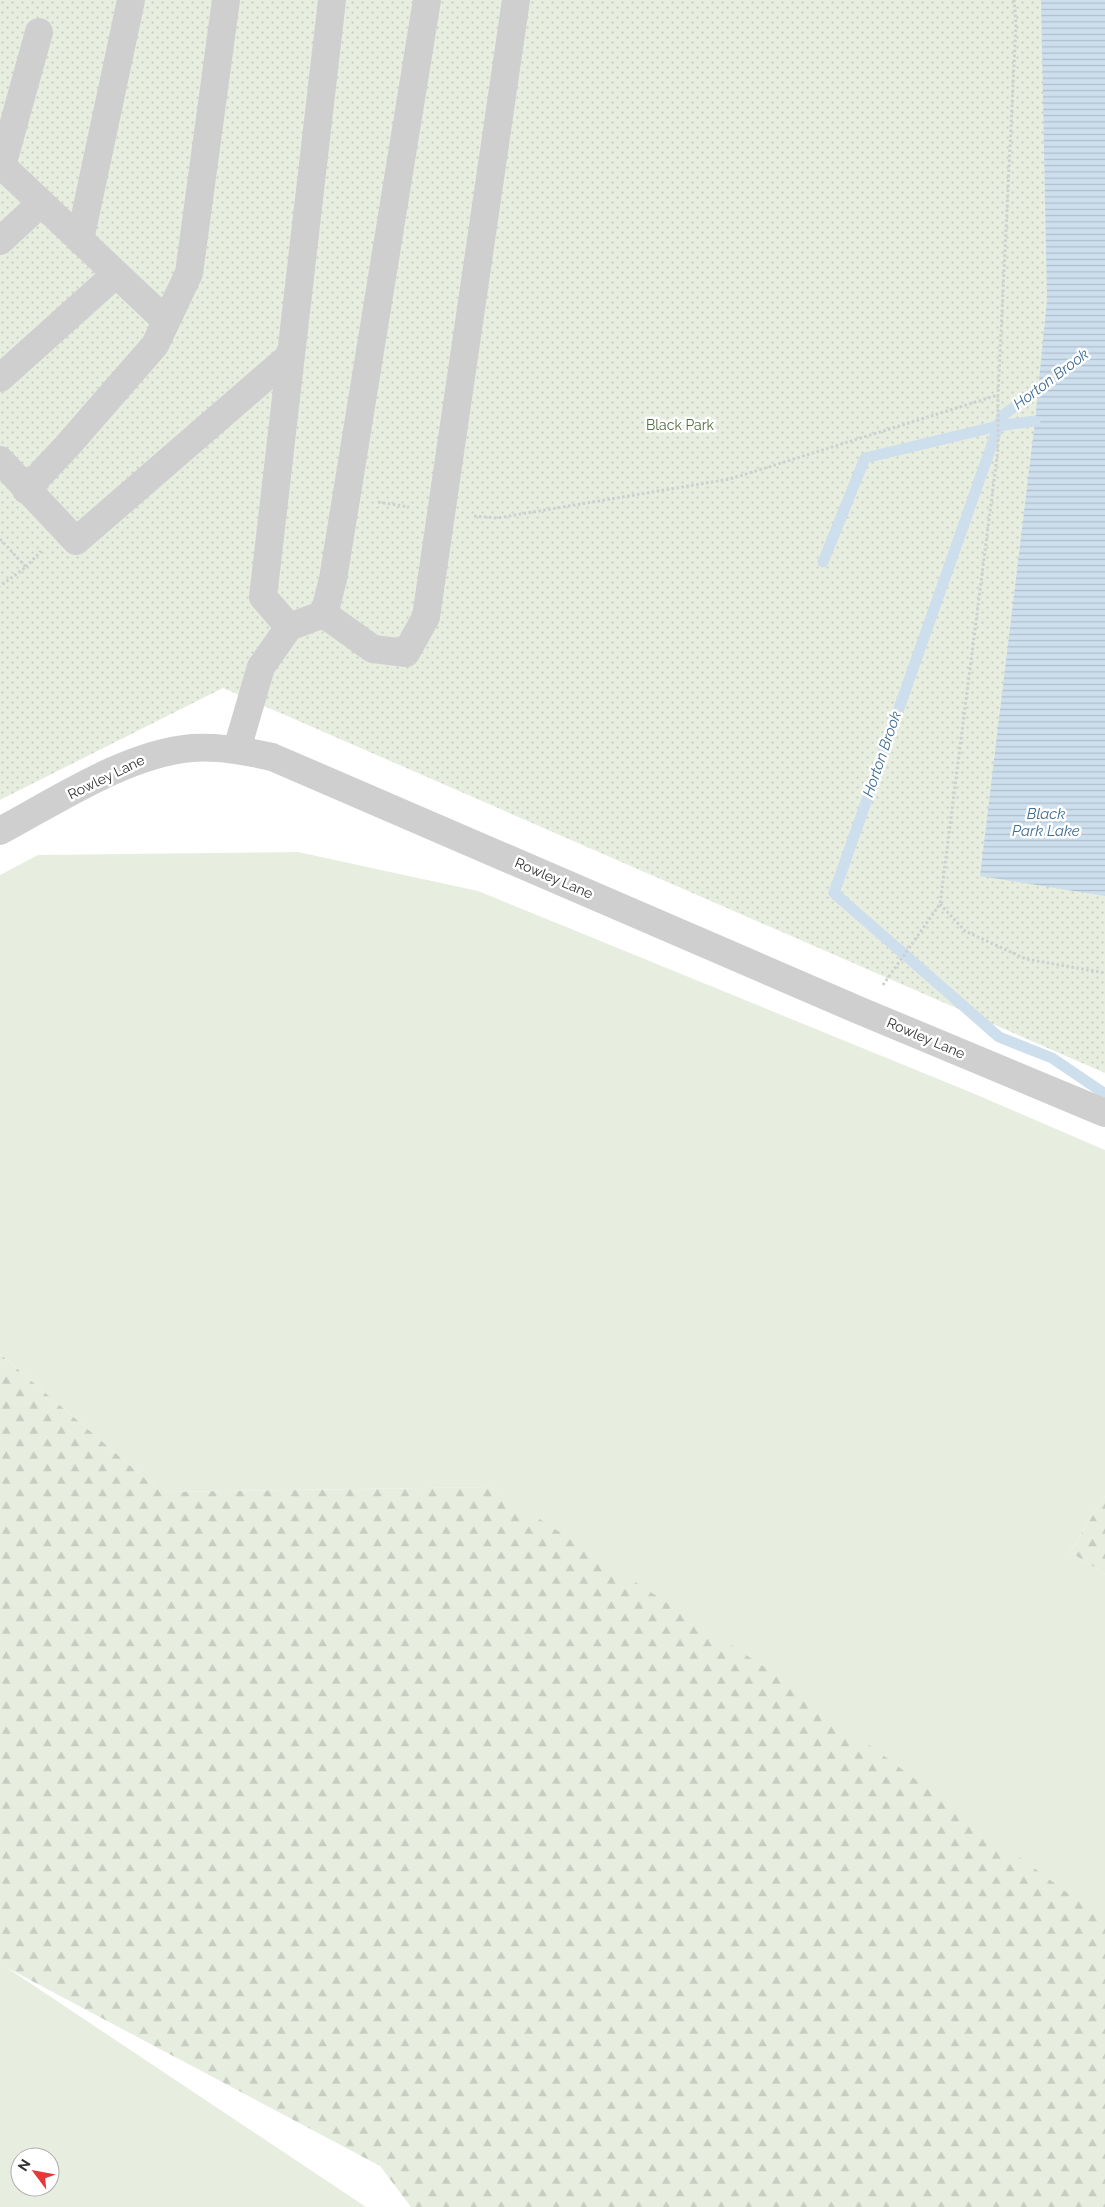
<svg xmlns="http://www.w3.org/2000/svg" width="1105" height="2207" viewBox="0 0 1105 2207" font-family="Raleway,sans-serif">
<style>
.grass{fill:#e7eee0;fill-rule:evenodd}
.forest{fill:url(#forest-firs)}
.park{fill:url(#park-dots)}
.water{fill:url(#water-rules)}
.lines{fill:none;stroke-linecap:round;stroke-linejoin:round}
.stream{stroke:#cddeed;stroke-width:11}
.path{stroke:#cfcfcf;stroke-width:3;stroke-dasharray:2.5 2.5;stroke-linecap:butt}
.minor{stroke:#cfcfcf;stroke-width:28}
.labels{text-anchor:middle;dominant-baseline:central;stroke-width:5;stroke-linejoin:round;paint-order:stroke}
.park-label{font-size:14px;fill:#516e3e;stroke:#fff}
.street-label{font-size:14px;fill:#323232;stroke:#fff}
.water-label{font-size:15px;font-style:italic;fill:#3f6d94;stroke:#fff}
</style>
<defs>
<pattern id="forest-firs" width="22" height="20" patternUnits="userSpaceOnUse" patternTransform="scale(1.25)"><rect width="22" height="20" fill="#e7eee0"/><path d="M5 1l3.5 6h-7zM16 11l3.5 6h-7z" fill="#c7cdc1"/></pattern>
<pattern id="park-dots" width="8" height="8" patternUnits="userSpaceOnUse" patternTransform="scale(1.25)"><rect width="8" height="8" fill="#e7eee0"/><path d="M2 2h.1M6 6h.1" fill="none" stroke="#c7cdc1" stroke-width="1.8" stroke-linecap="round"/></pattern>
<pattern id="water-rules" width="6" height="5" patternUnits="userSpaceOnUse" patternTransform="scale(1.25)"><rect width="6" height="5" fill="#cddeed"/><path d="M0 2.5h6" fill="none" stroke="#b0bfcc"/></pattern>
</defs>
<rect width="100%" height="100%" fill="#fff"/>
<g class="grass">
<polygon points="298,852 478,891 970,1092 1105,1150 1105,1496 1070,1552 1105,1574 1105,1927 491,1487 161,1492 0,1354 0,875 38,855"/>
<path d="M 0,1963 L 366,2207 L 0,2207 ZM 20,2157 L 50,2157 L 50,2187 L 20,2187 Z"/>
</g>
<g class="forest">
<polygon points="0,1354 161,1492 491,1487 769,1670 1105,1921 1105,2207 411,2207 380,2166 0,1964"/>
<polygon points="1105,1496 1105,1574 1070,1552"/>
</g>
<polygon class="park" points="0,0 1105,0 1105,1073 223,688 0,800"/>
<polygon class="water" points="1041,0 1105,0 1105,896 980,876 1035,421 1047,300"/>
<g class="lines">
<g class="stream">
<polyline points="1049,381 1002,416 834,893 999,1037 1052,1058 1105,1094"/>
<polyline points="823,562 865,458 998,426 1035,421"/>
</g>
<g class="path">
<polyline points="378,502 409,507"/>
<polyline points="474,516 497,518 730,479 998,395"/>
<polyline points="0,539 26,567 0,586"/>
<polyline points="26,567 41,551"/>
<polyline points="940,904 965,931 1026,959 1105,973"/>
<polyline points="883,985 940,904 998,449 998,395 1016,24 1014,0"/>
</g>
<g class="minor">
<polyline points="0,164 165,320"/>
<polyline points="2,166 39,32"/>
<polyline points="80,240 131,0"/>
<polyline points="0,241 41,203"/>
<polyline points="0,378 116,274"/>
<polyline points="0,460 76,541 291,355"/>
<polyline points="26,490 68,445 155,345 189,273 226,0"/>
<polyline points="324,614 373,649 406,653 426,617 516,0"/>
<polyline points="289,627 263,597 332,0"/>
<polyline points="237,749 261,667 289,627 324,614 333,579 427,0"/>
<path d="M 0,831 C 58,800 126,754 192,748 C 219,746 246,751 272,757 L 863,1012 L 1105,1113"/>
</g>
</g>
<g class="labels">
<g class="park-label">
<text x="680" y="425">Black Park</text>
</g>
<g class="street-label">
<text transform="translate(106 777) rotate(-26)">Rowley Lane</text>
<text transform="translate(554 878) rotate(23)">Rowley Lane</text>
<text transform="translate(926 1038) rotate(23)">Rowley Lane</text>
</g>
<g class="water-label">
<text transform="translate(1051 379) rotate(-37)">Horton Brook</text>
<text transform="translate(882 754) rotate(-71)">Horton Brook</text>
<text x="1046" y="814">Black<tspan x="1046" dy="17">Park Lake</tspan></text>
</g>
</g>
<g transform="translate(35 2172) rotate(302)"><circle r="24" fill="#ffffff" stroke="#adadad"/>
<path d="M0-4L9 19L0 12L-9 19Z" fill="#e43839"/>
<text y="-8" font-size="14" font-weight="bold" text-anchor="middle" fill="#323232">N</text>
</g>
</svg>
